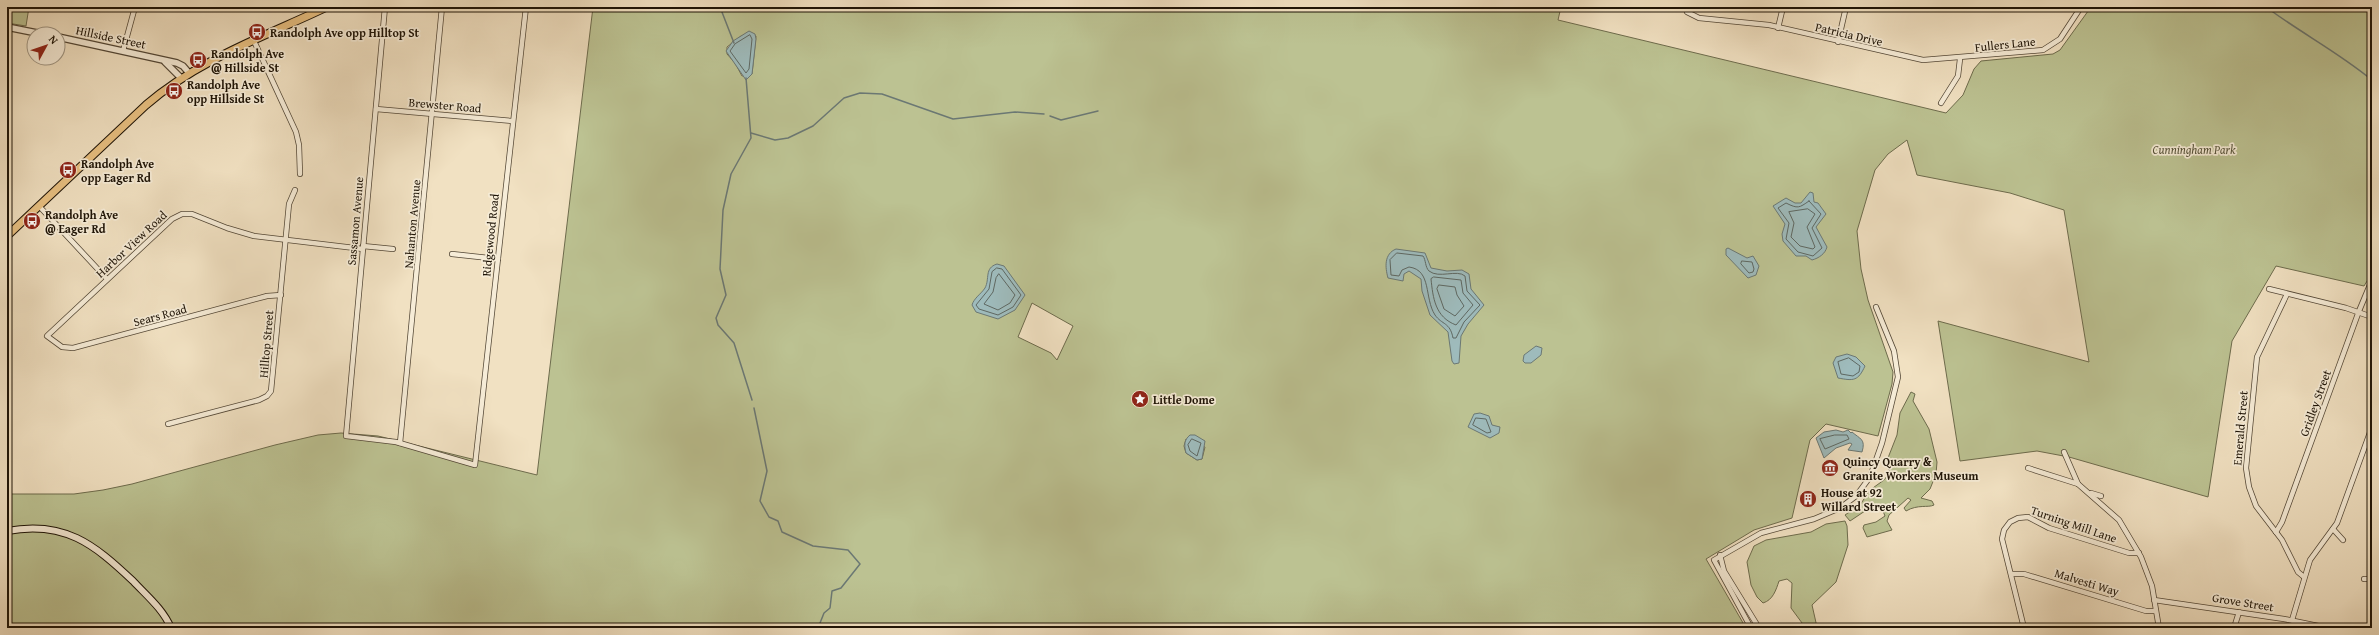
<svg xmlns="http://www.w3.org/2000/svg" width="2379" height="635" viewBox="0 0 2379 635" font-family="'Gentium Book Plus',serif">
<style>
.green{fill:#bcc292;stroke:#6d6b4c;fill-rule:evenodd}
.water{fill:#9ebbbc;stroke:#6b7874}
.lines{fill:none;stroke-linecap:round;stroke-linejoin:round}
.shore{stroke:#5e6862;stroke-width:1}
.stream{stroke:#6b7874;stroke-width:1.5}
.minor-casing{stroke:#534736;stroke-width:6}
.tertiary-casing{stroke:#534736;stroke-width:8}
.secondary-casing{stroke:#1e1407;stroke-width:8}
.primary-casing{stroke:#1e1407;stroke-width:9}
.minor{stroke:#f6ecd7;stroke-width:4.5}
.tertiary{stroke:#f6ecd7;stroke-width:5.5}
.secondary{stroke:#f6ecd7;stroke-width:6}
.primary{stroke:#e8c081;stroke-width:7}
.labels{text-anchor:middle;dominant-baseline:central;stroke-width:3.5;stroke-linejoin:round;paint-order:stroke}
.poi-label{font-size:12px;font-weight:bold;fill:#1e1407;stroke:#f6ecd7;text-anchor:start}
.street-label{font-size:12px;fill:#1e1407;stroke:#f6ecd7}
.park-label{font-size:12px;font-style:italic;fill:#555138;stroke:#f6ecd7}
</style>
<rect width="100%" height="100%" fill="#f1e1c2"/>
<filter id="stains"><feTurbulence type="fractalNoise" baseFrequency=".005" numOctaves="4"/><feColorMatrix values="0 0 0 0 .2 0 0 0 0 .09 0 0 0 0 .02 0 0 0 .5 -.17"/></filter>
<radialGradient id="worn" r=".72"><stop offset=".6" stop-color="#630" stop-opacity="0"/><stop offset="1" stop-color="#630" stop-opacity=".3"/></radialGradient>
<g class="green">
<polygon points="7,7 29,7 26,26 7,23"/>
<path d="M 593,7 L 1561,7 L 1558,20 L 1946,113 L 1963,95 L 1974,69 L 1981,61 L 2053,54 L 2060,50 L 2091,7 L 2372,7 L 2372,273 L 2364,286 L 2276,266 L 2232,341 L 2208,497 L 2069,457 L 2037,451 L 1960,461 L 1938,321 L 2089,362 L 2064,210 L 2010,193 L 1917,175 L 1907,140 L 1888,154 L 1875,170 L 1857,231 L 1861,269 L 1868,300 L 1893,372 L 1892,384 L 1878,436 L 1826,424 L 1810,440 L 1792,518 L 1754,530 L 1706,559 L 1746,628 L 7,628 L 7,494 L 74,494 L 103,490 L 132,484 L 275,445 L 318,435 L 341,433 L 378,436 L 537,475 ZM 741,36 L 756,36 L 752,74 L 742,76 L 735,63 L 727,54 L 727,47 ZM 1032,303 L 1073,326 L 1057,360 L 1051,353 L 1018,337 ZM 1186,439 L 1205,447 L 1202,459 L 1197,460 L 1186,453 L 1184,446 Z"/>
<path d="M 1911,392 L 1915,394 L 1913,401 L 1929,429 L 1937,462 L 1936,474 L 1930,489 L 1921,498 L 1932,501 L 1934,505 C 1928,508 1918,504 1906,511 L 1904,508 L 1911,500 L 1908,498 L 1889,515 L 1887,521 L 1892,530 L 1867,537 L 1863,528 L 1864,525 L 1876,522 L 1885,516 L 1883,511 L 1868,509 L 1850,521 L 1845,515 L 1860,505 L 1870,490 L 1884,480 L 1890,472 L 1886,463 L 1897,435 L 1900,413 Z"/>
<path d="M 1845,521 L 1847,526 L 1848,545 L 1836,582 L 1812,605 L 1817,627 L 1805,627 L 1791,608 L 1792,583 L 1787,579 L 1779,581 C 1776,590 1773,600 1763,603 L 1757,597 L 1751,585 L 1747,562 L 1754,546 L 1766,540 L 1811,532 L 1826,524 Z"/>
</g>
<g class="water">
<polygon points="749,31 755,34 756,39 752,74 746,80 726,51 733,41"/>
<path d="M 1810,192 L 1813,193 L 1814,202 L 1818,203 L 1826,214 L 1816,227 L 1827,247 C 1825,254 1819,258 1812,260 L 1806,256 L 1796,256 L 1783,241 L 1782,234 L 1785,224 L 1773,206 L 1786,198 L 1795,203 L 1801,203 Z"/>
<polygon points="1728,248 1747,258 1753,256 1759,266 1756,275 1748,278 1726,255 1726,249"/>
<path d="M 1396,249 L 1425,253 L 1431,268 L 1447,271 L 1462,270 L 1469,274 L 1471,289 L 1484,305 L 1468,324 L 1461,336 L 1459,363 L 1454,364 L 1452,361 L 1448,332 L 1430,315 L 1422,291 L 1421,279 L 1409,271 L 1404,274 L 1403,281 L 1388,278 C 1385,267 1384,254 1396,249 Z"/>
<path d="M 997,264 L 1004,266 L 1025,295 L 1015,310 L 998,319 L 976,312 L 972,305 C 974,298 981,294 985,288 C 990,279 984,268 997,264 Z"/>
<polygon points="1536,346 1542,348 1541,355 1531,363 1525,363 1523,361 1524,355"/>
<path d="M 1847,354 L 1856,357 L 1865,366 C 1858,381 1854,381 1838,378 L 1833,363 L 1836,357 Z"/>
<polygon points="1480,413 1489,416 1492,425 1500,427 1499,433 1490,438 1468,427 1474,414"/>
<path d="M 1836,430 L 1843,432 L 1848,430 L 1851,433 L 1852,432 C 1860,439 1866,439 1862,452 L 1848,450 L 1852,444 L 1850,443 L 1836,448 L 1824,458 L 1816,438 L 1824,432 Z"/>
<path d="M 1190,435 L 1195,435 L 1205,441 L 1202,459 L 1197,460 L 1186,453 C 1184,445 1184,440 1190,435 Z"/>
</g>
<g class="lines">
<g class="shore">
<polygon points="750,35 752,39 749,69 746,73 730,51 735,44"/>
<path d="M 1809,201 L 1821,214 L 1812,228 L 1822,248 L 1813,256 L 1798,252 L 1786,239 L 1789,223 L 1778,208 L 1786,203 C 1798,209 1799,208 1809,201 Z"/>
<polygon points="1808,209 1815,214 1807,227 1815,247 1813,249 1800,246 1791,237 1794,223 1789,212"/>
<path d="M 1397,253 L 1423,256 C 1426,260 1425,267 1429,271 C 1439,279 1457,269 1465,276 L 1467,291 L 1480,305 L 1464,322 L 1456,338 L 1453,338 C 1450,322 1442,325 1435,315 C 1424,298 1432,270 1409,267 L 1402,270 L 1399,276 L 1391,275 L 1390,260 Z"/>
<polygon points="1742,261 1752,262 1754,269 1753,272 1749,273 1741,264"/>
<polygon points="997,268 1002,269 1021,295 1013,307 998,315 979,309 976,305 989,289 992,272"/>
<polygon points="999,274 1015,295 1010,303 998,310 984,304 993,292 996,278"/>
<path d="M 1434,277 L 1461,280 L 1463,293 L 1473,305 L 1456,325 C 1435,317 1433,298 1431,279 Z"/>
<polygon points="1439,285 1455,287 1457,295 1464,306 1455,316 1444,309 1437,289"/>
<polygon points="1849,358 1860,366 1859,372 1853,376 1841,374 1838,362"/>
<polygon points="1476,418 1486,419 1491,432 1487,433 1473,425"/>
<polygon points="1835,435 1847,435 1849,439 1825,449 1820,439"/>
<polygon points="1192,439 1201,443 1197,456 1190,451 1188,445"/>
</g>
<g class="stream">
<polyline points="720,7 734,43"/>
<path d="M 2266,7 C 2301,33 2338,52 2372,80"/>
<polyline points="746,78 751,138 731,174 723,210 720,269 726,295 716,318 718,325 734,343 752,400"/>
<polyline points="1050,116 1061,120 1098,111"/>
<polyline points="751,133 775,140 788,138 813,126 844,98 860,93 882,94 953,119 1015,112 1044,114"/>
<polyline points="754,408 767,471 760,501 769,517 778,521 782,532 813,546 848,550 860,564 841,588 832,591 830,608 824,613 818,628"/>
</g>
<defs>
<g id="minor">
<polyline points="385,7 346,436 396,442 475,465 526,7"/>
<polyline points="1687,12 1699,18 1769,25 1923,60 2043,50 2060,39 2081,7"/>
<polyline points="1778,28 1783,7"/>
<polyline points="254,41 296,132 299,145 300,174"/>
<polyline points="1838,42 1846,7"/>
<polyline points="123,51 135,7"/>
<polyline points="1941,103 1958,76 1960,59"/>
<polyline points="376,109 512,121"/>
<polyline points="39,206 107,279"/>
<polyline points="363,246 393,249"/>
<polyline points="452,254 498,259"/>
<polyline points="2269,289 2346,308 2372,317"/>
<polyline points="2287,294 2257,357 2246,468 2249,487 2256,506 2282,540 2298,572 2304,577"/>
<polyline points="281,295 267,296 73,348 62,347 47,336 172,219 182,214 192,214 227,228 254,236 363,249"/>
<polyline points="168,424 259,400 267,396 271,391 289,204 295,190"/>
<polyline points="400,443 442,7"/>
<polyline points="2064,452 2078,484 2119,520 2141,557 2152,586 2159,628"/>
<polyline points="2028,468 2078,484"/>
<polyline points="2091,493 2101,496"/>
<polyline points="2333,529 2343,540"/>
<polyline points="2276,532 2282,522 2359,311 2372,280"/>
<polyline points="1720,555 1724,571 1759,628"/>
<polyline points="2012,574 2024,574 2146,611 2155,611"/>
<polyline points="2364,579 2372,579"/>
<polyline points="2154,600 2284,619 2328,628"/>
<polyline points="2292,620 2310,560 2337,523 2372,427"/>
<polyline points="1751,628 1714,560 1761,533 1814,519 1840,508 1856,496 1870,477 1882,443 1898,377 1894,351 1876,307"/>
<polyline points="2024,628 2002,539 2004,530 2010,522 2018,518 2028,517 2049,528 2129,553 2139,553"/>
<polyline points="2234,628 2239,612"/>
</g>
<g id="tertiary">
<polyline points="7,27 42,34"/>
<polyline points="58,37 177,63 183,66 189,73"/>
<polyline points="165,62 181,78"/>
</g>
<path id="secondary" d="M 7,531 C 64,520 94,544 133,581 C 147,596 163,609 171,628"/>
<path id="primary" d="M 7,236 L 146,105 C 198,60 265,36 327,7"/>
</defs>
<use href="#minor" class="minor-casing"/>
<use href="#tertiary" class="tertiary-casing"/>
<use href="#secondary" class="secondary-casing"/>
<use href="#primary" class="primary-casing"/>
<use href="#minor" class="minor"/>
<use href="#tertiary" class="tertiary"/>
<use href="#secondary" class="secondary"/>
<use href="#primary" class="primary"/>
</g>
<defs>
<symbol id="bus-disc" viewBox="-11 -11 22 22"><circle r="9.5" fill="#8f2418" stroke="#f6ecd7"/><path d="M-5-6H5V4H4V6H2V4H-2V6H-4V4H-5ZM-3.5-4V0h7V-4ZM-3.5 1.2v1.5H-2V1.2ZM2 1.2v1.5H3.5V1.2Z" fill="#fff"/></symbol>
<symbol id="sight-disc" viewBox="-11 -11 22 22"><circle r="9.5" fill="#8f2418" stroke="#f6ecd7"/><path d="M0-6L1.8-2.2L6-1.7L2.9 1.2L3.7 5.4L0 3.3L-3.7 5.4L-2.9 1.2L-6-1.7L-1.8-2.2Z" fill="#fff"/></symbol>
<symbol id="museum-disc" viewBox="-11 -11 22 22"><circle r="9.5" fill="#8f2418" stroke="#f6ecd7"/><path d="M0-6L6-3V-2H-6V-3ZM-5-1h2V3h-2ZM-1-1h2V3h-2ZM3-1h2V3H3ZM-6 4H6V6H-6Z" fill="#fff"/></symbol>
<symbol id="building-disc" viewBox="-11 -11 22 22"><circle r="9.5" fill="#8f2418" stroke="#f6ecd7"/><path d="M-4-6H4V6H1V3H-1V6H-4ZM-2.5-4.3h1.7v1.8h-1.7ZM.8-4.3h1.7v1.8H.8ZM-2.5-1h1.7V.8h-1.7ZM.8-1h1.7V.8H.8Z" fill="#fff"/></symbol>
</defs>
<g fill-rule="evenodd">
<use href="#bus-disc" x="247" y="22" width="20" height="20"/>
<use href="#bus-disc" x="188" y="50" width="20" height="20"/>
<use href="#bus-disc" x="164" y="81" width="20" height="20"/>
<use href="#bus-disc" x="58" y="160" width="20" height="20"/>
<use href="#bus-disc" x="22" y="211" width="20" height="20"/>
<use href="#sight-disc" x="1130" y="389" width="20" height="20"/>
<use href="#museum-disc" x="1820" y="458" width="20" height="20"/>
<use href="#building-disc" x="1798" y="489" width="20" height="20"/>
</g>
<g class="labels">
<g class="poi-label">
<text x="270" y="32">Randolph Ave opp Hilltop St</text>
<text x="211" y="53">Randolph Ave<tspan x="211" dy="14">@ Hillside St</tspan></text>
<text x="187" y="84">Randolph Ave<tspan x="187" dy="14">opp Hillside St</tspan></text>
<text x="81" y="163">Randolph Ave<tspan x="81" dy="14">opp Eager Rd</tspan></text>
<text x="45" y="214">Randolph Ave<tspan x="45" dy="14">@ Eager Rd</tspan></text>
<text x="1153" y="399">Little Dome</text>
<text x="1843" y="461">Quincy Quarry &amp;<tspan x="1843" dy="14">Granite Workers Museum</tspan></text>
<text x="1821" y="492">House at 92<tspan x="1821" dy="14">Willard Street</tspan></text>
</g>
<g class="street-label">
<text transform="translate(1849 34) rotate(13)">Patricia Drive</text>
<text transform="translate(111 37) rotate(12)">Hillside Street</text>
<text transform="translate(2005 44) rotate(-6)">Fullers Lane</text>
<text transform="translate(445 105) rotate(5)">Brewster Road</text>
<text transform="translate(355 221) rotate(-85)">Sassamon Avenue</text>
<text transform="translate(412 224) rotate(-85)">Nahanton Avenue</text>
<text transform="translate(490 235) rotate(-84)">Ridgewood Road</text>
<text transform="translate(131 244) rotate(-43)">Harbor View Road</text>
<text transform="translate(160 315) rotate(-15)">Sears Road</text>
<text transform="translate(266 344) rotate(-85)">Hilltop Street</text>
<text transform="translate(2315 403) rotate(-70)">Gridley Street</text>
<text transform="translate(2240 428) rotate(-85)">Emerald Street</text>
<text transform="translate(2074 524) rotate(19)">Turning Mill Lane</text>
<text transform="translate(2087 582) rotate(17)">Malvesti Way</text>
<text transform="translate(2243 602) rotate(9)">Grove Street</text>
</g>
<g class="park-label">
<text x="2194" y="149">Cunningham Park</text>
</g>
</g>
<rect width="2379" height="635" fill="none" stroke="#f1e1c2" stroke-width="24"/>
<rect x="8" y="8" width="2363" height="619" fill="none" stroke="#1e1407" stroke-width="2"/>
<rect x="12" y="12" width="2355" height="611" fill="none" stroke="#1e1407"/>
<g transform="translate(46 46) rotate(50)"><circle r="19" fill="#f6ecd7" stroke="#a09684"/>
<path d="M0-3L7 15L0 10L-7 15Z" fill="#8f2418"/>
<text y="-6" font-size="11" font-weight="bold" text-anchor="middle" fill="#1e1407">N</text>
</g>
<rect width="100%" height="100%" filter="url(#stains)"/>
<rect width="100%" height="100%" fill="url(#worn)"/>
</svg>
